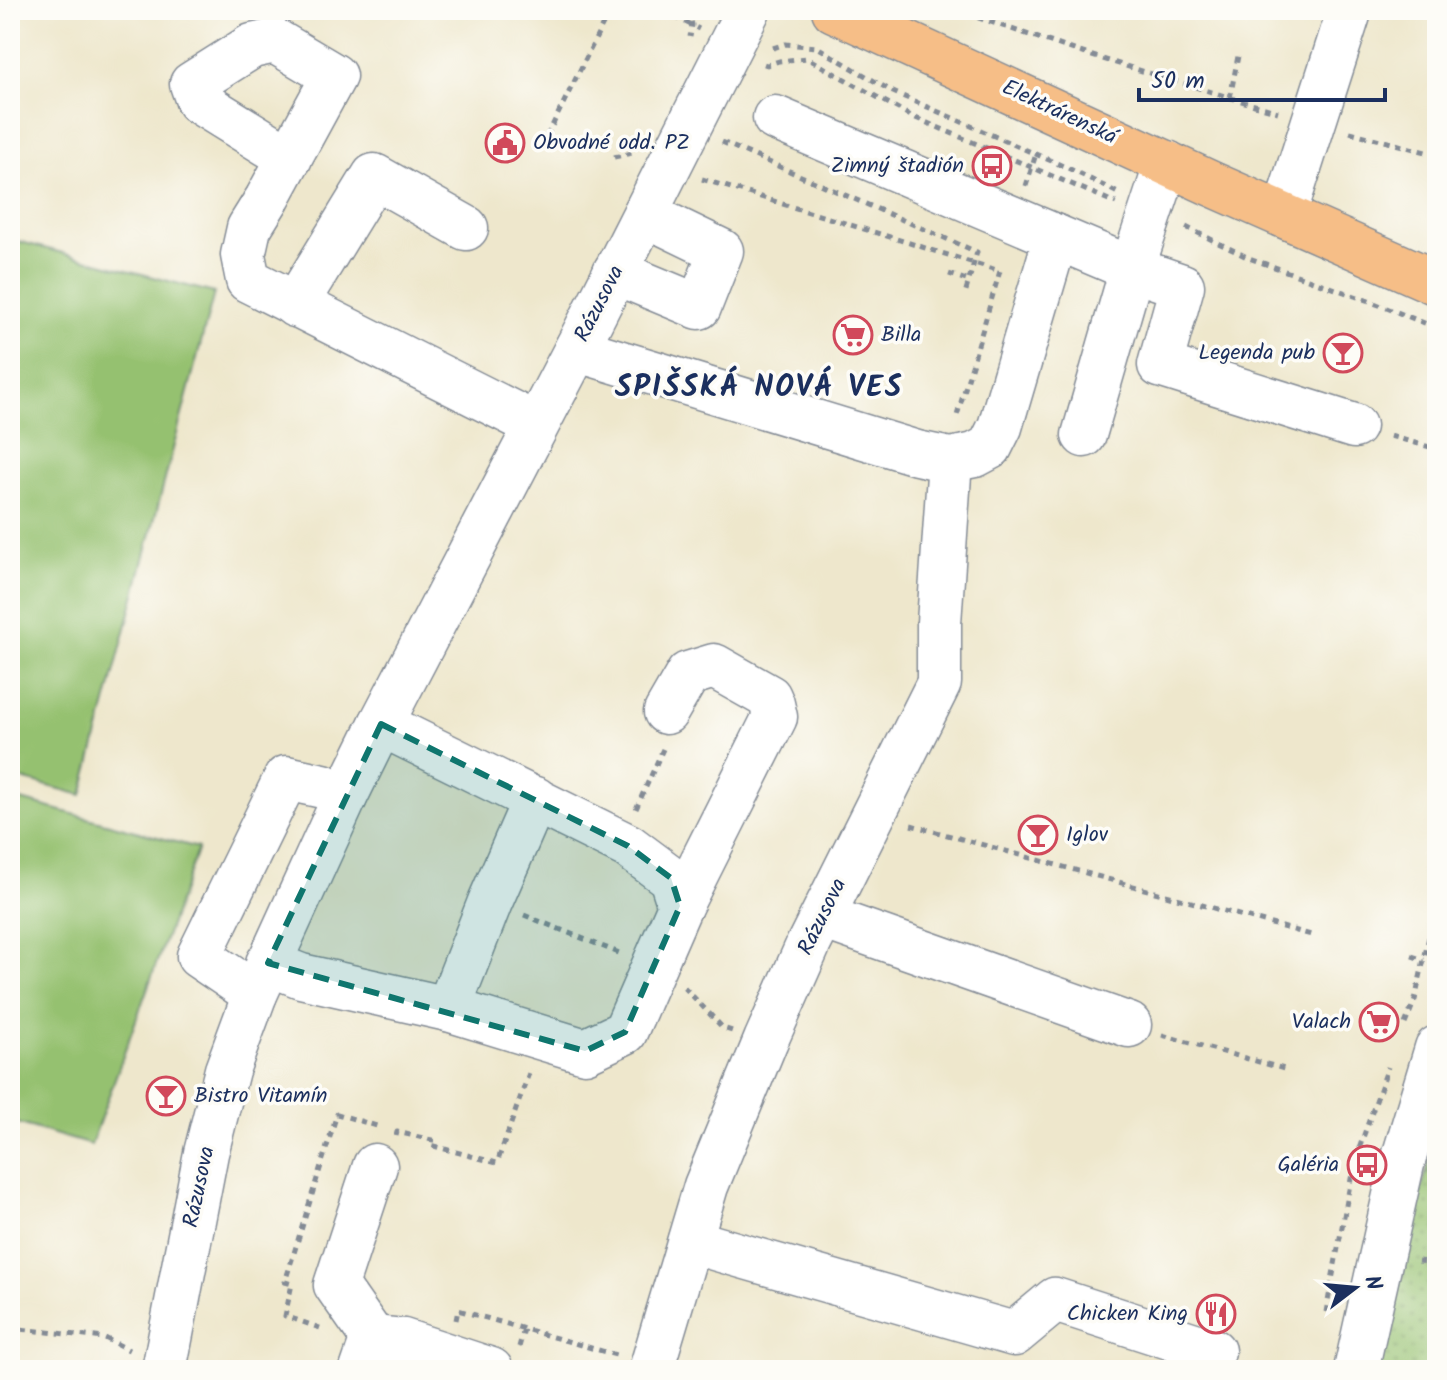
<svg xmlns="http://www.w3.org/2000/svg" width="1447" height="1380" viewBox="0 0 1447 1380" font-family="Kalam,sans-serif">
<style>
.park{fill:url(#park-dots);stroke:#587866;stroke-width:2}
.pitch{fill:#95c16f;stroke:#587866;stroke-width:2}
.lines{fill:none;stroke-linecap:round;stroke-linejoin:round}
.minor-casing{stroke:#848b95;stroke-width:47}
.major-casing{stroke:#848b95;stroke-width:47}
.path{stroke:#848b95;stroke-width:5;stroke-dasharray:6 6;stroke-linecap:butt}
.minor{stroke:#fff;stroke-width:44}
.major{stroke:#f6be87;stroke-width:44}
.marked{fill:#0f766e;fill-opacity:0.2;stroke:#0f766e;stroke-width:6;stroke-dasharray:16 10;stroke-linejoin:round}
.labels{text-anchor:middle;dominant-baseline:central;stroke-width:7;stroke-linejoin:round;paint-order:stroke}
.street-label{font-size:22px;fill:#1b2f5e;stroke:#fdfcf7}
.poi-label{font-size:22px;fill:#1b2f5e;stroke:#fdfcf7;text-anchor:end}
.district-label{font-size:30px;font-weight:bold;letter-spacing:2px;fill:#1b2f5e;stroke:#fdfcf7}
</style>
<defs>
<pattern id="park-dots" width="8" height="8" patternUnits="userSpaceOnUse" patternTransform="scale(2)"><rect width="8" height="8" fill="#95c16f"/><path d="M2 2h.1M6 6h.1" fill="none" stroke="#799d5e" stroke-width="1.8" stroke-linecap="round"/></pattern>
</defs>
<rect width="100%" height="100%" fill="#fdfcf7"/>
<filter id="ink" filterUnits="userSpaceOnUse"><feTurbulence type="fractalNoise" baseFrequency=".0125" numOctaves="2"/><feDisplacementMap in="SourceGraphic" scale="16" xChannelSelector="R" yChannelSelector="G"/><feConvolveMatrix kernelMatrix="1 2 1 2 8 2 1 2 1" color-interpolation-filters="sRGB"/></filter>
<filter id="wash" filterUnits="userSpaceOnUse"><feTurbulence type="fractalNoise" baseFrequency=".006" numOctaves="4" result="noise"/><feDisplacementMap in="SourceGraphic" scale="32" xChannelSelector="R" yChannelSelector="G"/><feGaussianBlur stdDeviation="1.8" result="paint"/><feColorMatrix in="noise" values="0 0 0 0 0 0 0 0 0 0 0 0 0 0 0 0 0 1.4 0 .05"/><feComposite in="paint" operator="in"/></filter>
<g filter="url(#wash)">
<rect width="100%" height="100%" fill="#eee7cc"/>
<polygon class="park" points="1437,1133 1437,1370 1379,1370 1405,1249"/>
<g class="pitch">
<polygon points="10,239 214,293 82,795 10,776"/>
<polygon points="10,797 198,848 91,1145 10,1121"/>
</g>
</g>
<g filter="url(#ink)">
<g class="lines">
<defs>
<g id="minor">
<polyline points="775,118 1132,269 1084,435"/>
<polyline points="290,158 198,101 192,84 252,46 275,41 334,76 267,199 249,228 243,255 248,280 536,425"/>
<polyline points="1167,163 1132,269 1182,286 1160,365 1354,426"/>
<polyline points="1284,215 1348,15 1346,10"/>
<polyline points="615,272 699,307 721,251 661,222 646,212"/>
<polyline points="295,305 374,176 466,228"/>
<polyline points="577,348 595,355 917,453 950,460 975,455 990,447 1000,427 1056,237"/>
<polyline points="666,712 688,674 714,666 769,697 772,704 775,717 680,906"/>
<polyline points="823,917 1129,1025"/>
<polyline points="268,963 301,976 448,1009 585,1051 625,1032 680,906 671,878 628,846 381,724"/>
<polyline points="255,994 199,956 286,778 323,786 345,797"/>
<polyline points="448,1009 490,902 535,799"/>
<polyline points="690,1241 1014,1334 1055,1300 1213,1351"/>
<polyline points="373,1338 336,1285 375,1166"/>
<polyline points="164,1370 206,1153 227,1070 255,994 345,797 381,724 577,348 748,10"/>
<polyline points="362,1370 373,1338 403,1341 491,1370"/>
<polyline points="651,1370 706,1186 766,1040 809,943 939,683 939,623 950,460"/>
<polyline points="1356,1370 1402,1164 1437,1048"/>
</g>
<polyline id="major" points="834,10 1212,184 1437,283"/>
</defs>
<use href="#minor" class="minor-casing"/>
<use href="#major" class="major-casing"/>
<g class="path">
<polyline points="665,10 667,13 699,29"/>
<polyline points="689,10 692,25 690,37"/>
<polyline points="955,10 1089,55 1278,112"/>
<polyline points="10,12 14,10"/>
<polyline points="773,48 786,44 817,47 893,92 1070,169 1120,194"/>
<polyline points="764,64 767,65 779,61 807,58 911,116 1116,203"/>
<polyline points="1230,98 1238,56"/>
<polyline points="1350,132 1437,155"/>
<polyline points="547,136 610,10"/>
<polyline points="722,142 977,252 965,294"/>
<polyline points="614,157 632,153"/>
<polyline points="702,179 1000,271 956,419"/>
<polyline points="1026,186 1036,154"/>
<polyline points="1186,227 1249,258 1369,301 1437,328"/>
<polyline points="949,274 969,281"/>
<polyline points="1390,436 1437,449"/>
<polyline points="636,809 663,749"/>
<polyline points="911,825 1315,936"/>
<polyline points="524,915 619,953"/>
<polyline points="1412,956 1424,960"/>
<polyline points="684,987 723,1028 732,1031"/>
<polyline points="1405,1024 1415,1000 1437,901"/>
<polyline points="1162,1035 1288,1070"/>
<polyline points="396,1136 397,1132 432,1140 430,1145 497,1163 529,1073"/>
<polyline points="1427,1241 1437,1218"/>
<polyline points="1418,1261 1437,1263"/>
<polyline points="1326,1312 1354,1163 1388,1067"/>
<polyline points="456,1320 458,1310 616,1355"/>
<polyline points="10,1328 105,1338 129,1350"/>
<polyline points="320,1328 285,1316 292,1284 285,1282 337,1114 377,1126"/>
<polyline points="519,1347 524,1329"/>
<polyline points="1302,1368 1310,1370"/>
</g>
<use href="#minor" class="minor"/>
<use href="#major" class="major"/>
</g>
</g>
<path class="marked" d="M 381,724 L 628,846 L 671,878 L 680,906 L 625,1032 L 585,1051 L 268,963 Z"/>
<defs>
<symbol id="civic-ring" viewBox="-11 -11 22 22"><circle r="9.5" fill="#fdfcf7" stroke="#d1495b" stroke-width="1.5"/><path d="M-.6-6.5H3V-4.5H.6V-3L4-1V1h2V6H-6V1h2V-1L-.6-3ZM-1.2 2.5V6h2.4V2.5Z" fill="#d1495b"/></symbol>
<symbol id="bus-ring" viewBox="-11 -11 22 22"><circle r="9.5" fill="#fdfcf7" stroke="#d1495b" stroke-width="1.5"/><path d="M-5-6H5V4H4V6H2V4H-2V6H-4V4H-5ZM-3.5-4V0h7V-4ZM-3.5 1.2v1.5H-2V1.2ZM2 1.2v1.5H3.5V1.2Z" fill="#d1495b"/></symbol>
<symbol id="supermarket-ring" viewBox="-11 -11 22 22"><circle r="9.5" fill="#fdfcf7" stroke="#d1495b" stroke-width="1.5"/><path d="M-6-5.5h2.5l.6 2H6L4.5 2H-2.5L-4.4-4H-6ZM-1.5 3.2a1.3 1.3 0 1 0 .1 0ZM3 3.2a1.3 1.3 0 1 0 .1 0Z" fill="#d1495b"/></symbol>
<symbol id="bar-ring" viewBox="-11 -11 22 22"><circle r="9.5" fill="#fdfcf7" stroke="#d1495b" stroke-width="1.5"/><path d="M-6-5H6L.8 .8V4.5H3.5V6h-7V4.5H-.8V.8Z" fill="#d1495b"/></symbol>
<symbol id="restaurant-ring" viewBox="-11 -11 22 22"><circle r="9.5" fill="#fdfcf7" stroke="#d1495b" stroke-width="1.5"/><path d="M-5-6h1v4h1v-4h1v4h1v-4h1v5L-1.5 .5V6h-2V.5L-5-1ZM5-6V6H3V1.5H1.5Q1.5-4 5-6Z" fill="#d1495b"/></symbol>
</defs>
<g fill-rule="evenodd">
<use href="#civic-ring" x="483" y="121" width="44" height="44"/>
<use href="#bus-ring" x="970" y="144" width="44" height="44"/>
<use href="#supermarket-ring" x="831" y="313" width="44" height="44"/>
<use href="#bar-ring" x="1321" y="331" width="44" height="44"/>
<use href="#bar-ring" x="1016" y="813" width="44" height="44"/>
<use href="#supermarket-ring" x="1357" y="1000" width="44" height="44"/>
<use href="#bar-ring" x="144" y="1074" width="44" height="44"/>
<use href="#bus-ring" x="1345" y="1143" width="44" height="44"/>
<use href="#restaurant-ring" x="1194" y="1292" width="44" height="44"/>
</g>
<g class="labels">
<g class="street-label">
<text transform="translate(1059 113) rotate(25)">Elektrárenská</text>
<text transform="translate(600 304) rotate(-63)">Rázusova</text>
<text transform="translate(823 917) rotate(-64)">Rázusova</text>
<text transform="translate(200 1187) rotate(-78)">Rázusova</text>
</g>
<g class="poi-label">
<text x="533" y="143" text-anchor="start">Obvodné odd. PZ</text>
<text x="964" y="166">Zimný štadión</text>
<text x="881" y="335" text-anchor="start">Billa</text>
<text x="1315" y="353">Legenda pub</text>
<text x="1066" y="835" text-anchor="start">Iglov</text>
<text x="1351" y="1022">Valach</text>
<text x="194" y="1096" text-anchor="start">Bistro Vitamín</text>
<text x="1339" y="1165">Galéria</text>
<text x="1188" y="1314">Chicken King</text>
</g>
<g class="district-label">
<text x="759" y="388">SPIŠSKÁ NOVÁ VES</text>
</g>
</g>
<rect width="1447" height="1380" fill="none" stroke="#fdfcf7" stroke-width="40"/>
<g transform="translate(1355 1288) rotate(74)" stroke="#fdfcf7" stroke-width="6" paint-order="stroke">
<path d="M0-6L14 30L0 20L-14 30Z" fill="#1b2f5e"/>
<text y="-12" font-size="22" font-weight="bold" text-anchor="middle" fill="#1b2f5e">N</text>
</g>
<path d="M1139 88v12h246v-12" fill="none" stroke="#1b2f5e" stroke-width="4"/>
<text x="1151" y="88" font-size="24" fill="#1b2f5e" stroke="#fdfcf7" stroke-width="6" paint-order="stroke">50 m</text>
</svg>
